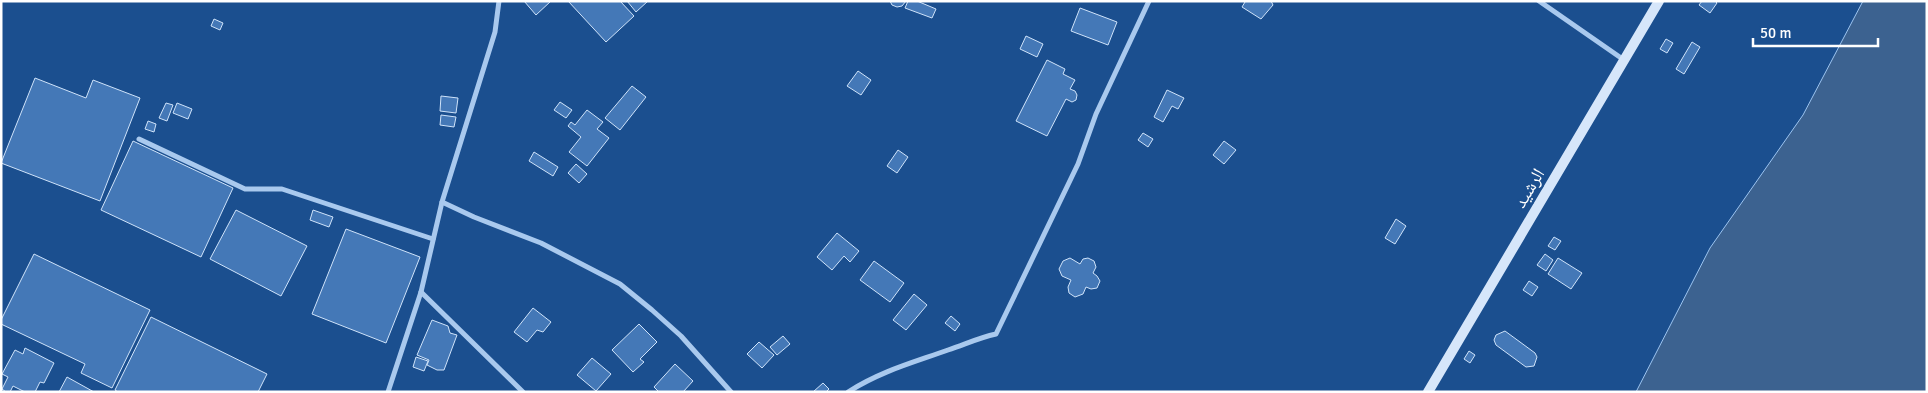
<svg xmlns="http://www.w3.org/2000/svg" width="1928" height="393" viewBox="0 0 1928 393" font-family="Signika,'Noto Naskh Arabic',sans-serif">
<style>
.water{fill:#3c6290;stroke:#9cc4f0}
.building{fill:#4478b7;stroke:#cfe3fa}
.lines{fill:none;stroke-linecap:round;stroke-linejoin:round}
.minor{stroke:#a9c9ee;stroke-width:5}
.secondary{stroke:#d6e6fa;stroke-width:10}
.labels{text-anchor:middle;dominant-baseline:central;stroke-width:4.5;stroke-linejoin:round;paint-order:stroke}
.street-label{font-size:18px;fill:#fff;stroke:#1b4f8f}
</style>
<rect width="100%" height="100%" fill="#1b4f8f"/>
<polygon class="water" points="1863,1 1927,1 1927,392 1636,392 1710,248 1803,115"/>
<g class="building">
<polygon points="524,1 551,1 536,15"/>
<polygon points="568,1 620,1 634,16 606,42"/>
<polygon points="627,1 648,1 636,12"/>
<polygon points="890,1 906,1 902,6 897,7 892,5"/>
<polygon points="908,1 917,1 936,9 932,18 905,8"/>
<polygon points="1243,1 1271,1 1273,5 1261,19 1242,7 1245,2"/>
<polygon points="1702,1 1715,1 1717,3 1710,13 1699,5"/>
<polygon points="1080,8 1117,22 1108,45 1071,31"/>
<polygon points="214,19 223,23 220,30 211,26"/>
<polygon points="1026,36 1043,44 1037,57 1020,49"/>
<polygon points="1666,39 1673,43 1667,53 1660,49"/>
<polygon points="1692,42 1700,47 1684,74 1676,69"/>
<polygon points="1047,60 1065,69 1063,74 1075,80 1070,89 1075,91 1077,95 1076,100 1072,102 1066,99 1047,136 1016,121"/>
<polygon points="858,71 871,80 861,95 847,86"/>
<polygon points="35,78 86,98 93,80 140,98 100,201 1,163"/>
<polygon points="632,86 646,97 620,130 605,118"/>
<polygon points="1167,90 1184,98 1178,109 1172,106 1163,122 1154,117"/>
<polygon points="441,96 458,98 456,113 440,111"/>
<polygon points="560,102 572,110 566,118 554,110"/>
<polygon points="166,103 173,105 167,121 159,118"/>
<polygon points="177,103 192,109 188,119 173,113"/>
<polygon points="587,110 603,122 597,129 609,138 587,166 569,152 581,137 568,126 571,122 575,125"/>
<polygon points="441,115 456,117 454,127 440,125"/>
<polygon points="148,121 156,124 154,132 145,129"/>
<polygon points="1143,133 1153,139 1148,147 1138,140"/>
<polygon points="133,141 233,188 201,257 101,210"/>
<polygon points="1224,141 1236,150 1224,164 1213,155"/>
<polygon points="898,150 908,157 897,173 887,166"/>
<polygon points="534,152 558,167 553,176 529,161"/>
<polygon points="576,164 587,174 579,183 568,173"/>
<polygon points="236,210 307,246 281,296 210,259"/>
<polygon points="313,210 333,217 329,227 310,220"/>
<polygon points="1396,219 1406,226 1395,244 1385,238"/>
<polygon points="346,229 420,257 386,343 312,314"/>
<polygon points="837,233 859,251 850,262 844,256 832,270 817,257"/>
<polygon points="1554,237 1561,241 1555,250 1548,246"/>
<polygon points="34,254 150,310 112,388 81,373 85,364 1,324 1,320"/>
<polygon points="1545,254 1553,260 1546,271 1537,265"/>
<polygon points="1070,258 1080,264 1083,259 1088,258 1094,261 1096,267 1093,273 1097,276 1100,281 1097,288 1091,289 1086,287 1083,294 1075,297 1069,293 1068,287 1071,280 1062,276 1059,269 1063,261"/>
<polygon points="1558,258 1582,273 1571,289 1548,274"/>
<polygon points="874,261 904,283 890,302 860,280"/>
<polygon points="1529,281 1538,287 1532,296 1523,290"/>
<polygon points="914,294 927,305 906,330 893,320"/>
<polygon points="533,308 551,322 543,332 537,330 527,342 514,332"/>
<polygon points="951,316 960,324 955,331 945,323"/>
<polygon points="151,317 267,374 258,392 118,392 115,390"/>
<polygon points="432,320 448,326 450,333 457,335 444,370 437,370 427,365 429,360 417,355"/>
<polygon points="639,324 657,342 640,359 644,362 633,372 612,350"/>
<polygon points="1505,331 1535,353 1537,357 1534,366 1526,367 1496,345 1494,340 1496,335"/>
<polygon points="783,336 790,344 777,355 770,347"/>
<polygon points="759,342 774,355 762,368 747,354"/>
<polygon points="25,348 54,363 44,383 40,382 35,392 25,392 13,386 10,392 6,392 2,389 8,377 2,374 15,350 23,354"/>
<polygon points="1469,351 1475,355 1470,363 1464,359"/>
<polygon points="416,357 428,361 424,371 413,367"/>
<polygon points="592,358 611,374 596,391 577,375"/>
<polygon points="675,364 693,381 683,392 659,392 654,387"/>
<polygon points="67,377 94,392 59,392"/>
<polygon points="823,383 829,389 826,392 813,392"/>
</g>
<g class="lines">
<g class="minor">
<polyline points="1539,1 1624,60"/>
<polyline points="139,139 245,189 282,189 433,239"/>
<polyline points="442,202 474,217 541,243 620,284 652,310 681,336 731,392"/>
<polyline points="421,292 523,392"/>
<polyline points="388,392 421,292 442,202 495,32 499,1"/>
<path d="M 848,392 C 881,371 912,363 948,350 C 966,344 978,338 996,334 L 1078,164 L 1096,114 L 1149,1"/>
</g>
<polyline class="secondary" points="1428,392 1659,1"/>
</g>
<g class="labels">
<g class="street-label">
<text transform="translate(1529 188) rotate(-59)">الرشيد</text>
</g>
</g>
<rect width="1928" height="393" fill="none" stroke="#ffffff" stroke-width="5"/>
<path d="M1753 38v8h125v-8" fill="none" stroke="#ffffff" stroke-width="2.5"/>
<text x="1760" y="38" font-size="15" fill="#ffffff" stroke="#1b4f8f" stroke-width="4" paint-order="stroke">50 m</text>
</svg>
